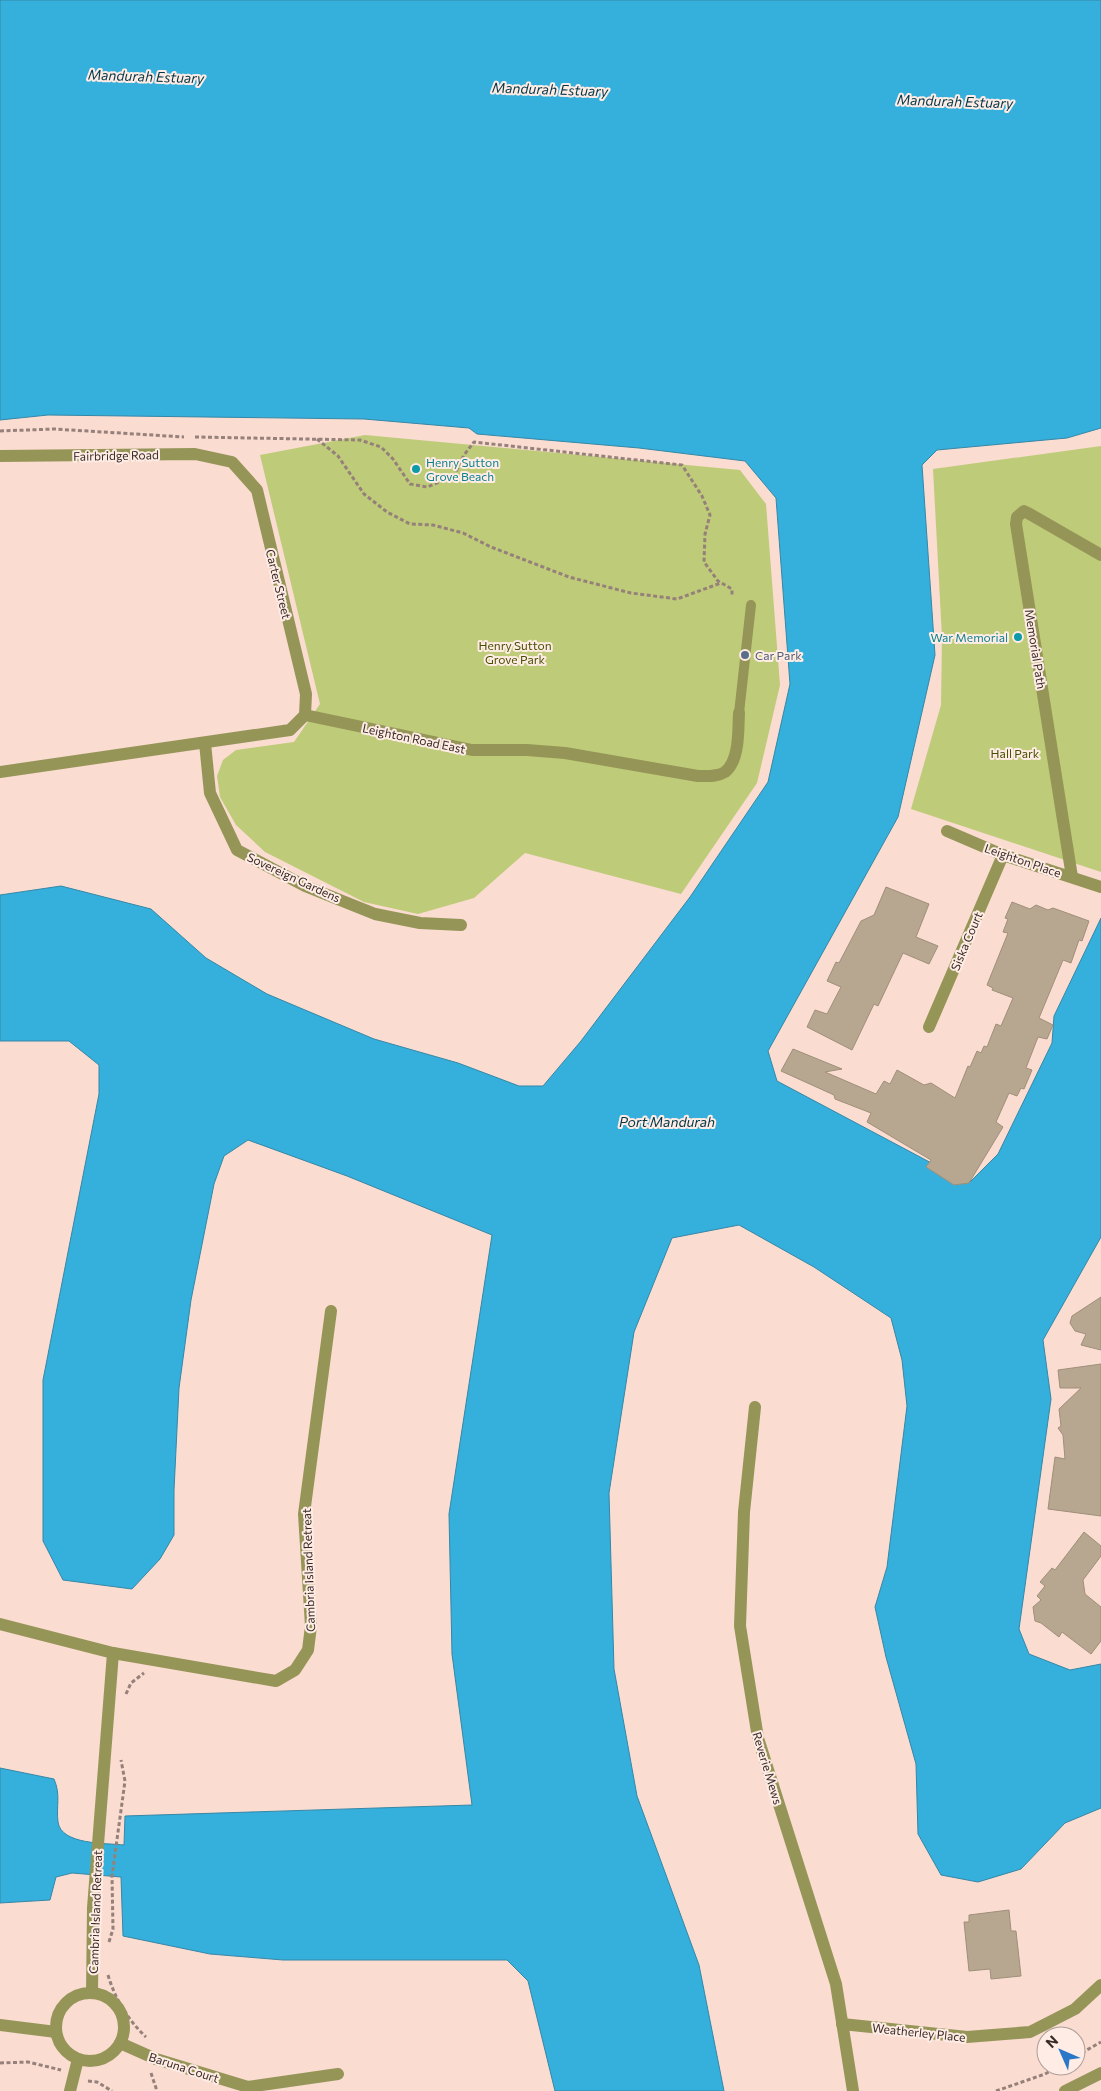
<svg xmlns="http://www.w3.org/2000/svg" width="1101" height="2091" viewBox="0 0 1101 2091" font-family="Commissioner,sans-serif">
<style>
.green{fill:#becb79}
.water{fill:#35afdc;stroke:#3687a6}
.building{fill:#b7a690;stroke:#9f8f79}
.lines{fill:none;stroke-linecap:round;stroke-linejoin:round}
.path{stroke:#96817a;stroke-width:3;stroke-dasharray:4 2.5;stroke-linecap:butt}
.service{stroke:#969558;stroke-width:10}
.pedestrian{stroke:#969558;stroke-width:12}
.minor{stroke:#969558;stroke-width:12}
.tertiary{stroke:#969558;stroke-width:12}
.culture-dot{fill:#0f9aa8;stroke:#ffece5;stroke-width:2}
.service-dot{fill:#5c6f8a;stroke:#ffece5;stroke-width:2}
.labels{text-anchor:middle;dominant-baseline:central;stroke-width:4;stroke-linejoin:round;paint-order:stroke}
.street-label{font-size:12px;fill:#372b27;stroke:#ffece5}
.culture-label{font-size:12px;fill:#0d838f;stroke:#ffece5;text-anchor:start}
.park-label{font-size:12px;fill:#464e02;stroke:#ffece5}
.service-label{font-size:12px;fill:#4e5e75;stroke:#ffece5;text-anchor:start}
.water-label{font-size:14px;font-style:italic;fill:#003547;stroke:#ffece5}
</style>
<rect width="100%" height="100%" fill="#fadcd1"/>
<g class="green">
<polygon points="365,435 740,470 766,504 780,685 757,783 681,894 525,853 474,898 418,914 364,902 265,852 236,825 220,797 217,776 223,760 236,750 294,742 320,704 260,455"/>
<polygon points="1101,446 1101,872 911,809 941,705 942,637 933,469"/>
</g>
<path class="water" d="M 0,0 L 1101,0 L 1101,428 L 1067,438 L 937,450 L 922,465 L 935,655 L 898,817 L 768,1051 L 777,1081 L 969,1183 L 998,1154 L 1052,1043 L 1054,1016 L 1101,918 L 1101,1237 L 1043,1340 L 1051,1399 L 1019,1629 L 1029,1654 L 1070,1670 L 1101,1664 L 1101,1808 L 1065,1823 L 1021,1869 L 978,1882 L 941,1875 L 918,1834 L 916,1764 L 886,1657 L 875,1607 L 887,1567 L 907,1406 L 902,1360 L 891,1318 L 814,1267 L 739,1225 L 672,1238 L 634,1332 L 609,1493 L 614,1669 L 637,1796 L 699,1965 L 724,2091 L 555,2091 L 528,1981 L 507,1960 L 283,1960 L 210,1954 L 123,1936 L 121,1877 L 72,1873 L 56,1877 L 50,1900 L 0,1903 L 0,1768 L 54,1779 C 61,1795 56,1806 58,1822 C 61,1845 106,1843 124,1845 L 125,1816 L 472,1805 L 452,1654 L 449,1514 L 492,1235 L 347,1176 L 248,1140 L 224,1156 L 214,1184 L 191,1300 L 179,1388 L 174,1490 L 174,1535 L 160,1559 L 132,1589 L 63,1580 L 43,1541 L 43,1380 L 99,1094 L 99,1065 L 69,1041 L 0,1041 L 0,895 L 61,886 L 151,909 L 206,958 L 267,994 L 374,1039 L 458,1063 L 519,1086 L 543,1086 L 581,1041 L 690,897 L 768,782 L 790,684 L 776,498 L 745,461 L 639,448 L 477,434 L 469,428 L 364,419 L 48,415 L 0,420 Z"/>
<g class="building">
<polygon points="886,887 929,904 916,937 938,946 929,964 903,953 878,1006 874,1004 852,1050 807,1027 815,1010 827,1014 841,987 827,981 836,962 839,963 861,921 874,915"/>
<polygon points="1012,902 1030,909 1036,905 1048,910 1053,908 1089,921 1082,941 1079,940 1071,963 1063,960 1039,1018 1053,1025 1047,1039 1038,1037 1026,1068 1032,1070 1024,1089 1021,1088 1017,1096 1009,1093 996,1122 1003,1127 969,1183 954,1185 926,1167 931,1160 867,1122 871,1113 835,1099 834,1095 781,1071 793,1049 842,1069 825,1072 876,1094 884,1081 890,1084 897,1070 924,1085 931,1083 955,1098 968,1066 970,1067 977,1051 981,1053 984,1046 987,1047 996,1024 1001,1026 1013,998 992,990 993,988 987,985 1008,933 1003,932 1008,919 1005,918"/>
<polygon points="1101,1297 1101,1350 1081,1345 1086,1334 1075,1331 1070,1323 1072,1316"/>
<polygon points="1101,1364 1101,1516 1048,1509 1055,1457 1065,1459 1063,1435 1058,1428 1061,1426 1059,1409 1081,1388 1060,1388 1058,1370"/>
<polygon points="1084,1532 1101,1546 1101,1556 1083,1580 1085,1594 1101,1607 1101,1641 1091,1654 1062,1632 1059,1637 1041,1623 1035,1621 1033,1607 1041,1600 1037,1596 1045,1586 1040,1582 1052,1568 1055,1570"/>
<polygon points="1009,1910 1011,1931 1016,1931 1021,1976 991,1979 990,1969 969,1971 964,1922 969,1922 969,1915"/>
</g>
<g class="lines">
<g class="path">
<polyline points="0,431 54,429 184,437"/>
<polyline points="195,437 360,440 381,447 393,459 410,484 427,487 454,476 464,455 474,442 682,465 702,496 710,515 705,534 704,562 718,581 732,589 732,595"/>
<polyline points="317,439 338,456 364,494 387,512 410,524 433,525 463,533 491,547 569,577 631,593 677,599 721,583"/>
<polyline points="126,1694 131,1683 144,1673"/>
<polyline points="109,1942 113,1929 112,1876 125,1781 121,1760"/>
<path d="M 108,1975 C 115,1999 128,2020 146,2037"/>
<polyline points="1076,2056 1101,2042"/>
<polyline points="0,2063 28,2062 61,2070"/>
<polyline points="151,2073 157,2091"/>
<polyline points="88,2081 97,2082 112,2091"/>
<polyline points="996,2091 1045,2074 1059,2066"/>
</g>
<polyline class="service" points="739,713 751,605"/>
<polyline class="pedestrian" points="1072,877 1016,524 1017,517 1024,511 1028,513 1101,555"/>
<g class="minor">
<polyline points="0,456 195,454 232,462 257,490 306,694 305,715"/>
<path d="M 305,715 L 472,750 L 527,750 L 565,753 L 698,776 C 707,776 717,777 725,772 C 740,760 738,730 739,713"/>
<polyline points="205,743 210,793 237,850 305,886 375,914 420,923 461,925"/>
<polyline points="0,772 290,730 305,715"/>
<polyline points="947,831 1003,855 1101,887"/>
<polyline points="929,1027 1003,855"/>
<polyline points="755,1407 744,1512 740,1626 758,1738 836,1984 853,2091"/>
<polyline points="0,1624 113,1653 276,1681 295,1670 308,1650 311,1626 304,1514 331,1311"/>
<polyline points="92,1993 93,1908 113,1653"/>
<circle cx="90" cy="2027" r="34"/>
<polyline points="842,2024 967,2037 1030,2032 1075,2009 1101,1985"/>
<polyline points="0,2025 56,2032"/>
<polyline points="120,2043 156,2059 248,2087 338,2074"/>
<polyline points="70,2091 78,2059"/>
</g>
<polyline class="tertiary" points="1065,2091 1101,2073"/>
</g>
<g class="culture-dot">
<circle cx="416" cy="469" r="5"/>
<circle cx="1018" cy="637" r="5"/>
</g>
<circle class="service-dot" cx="745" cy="655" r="5"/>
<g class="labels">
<g class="street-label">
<text transform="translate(116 455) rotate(-1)">Fairbridge Road</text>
<text transform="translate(279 584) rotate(76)">Carter Street</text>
<text transform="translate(1036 649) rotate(81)">Memorial Path</text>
<text transform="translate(414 738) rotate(12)">Leighton Road East</text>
<text transform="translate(1023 860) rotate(19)">Leighton Place</text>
<text transform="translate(294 877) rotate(25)">Sovereign Gardens</text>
<text transform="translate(966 941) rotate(-67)">Siska Court</text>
<text transform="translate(308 1570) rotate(-92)">Cambria Island Retreat</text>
<text transform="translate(768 1768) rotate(73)">Reverie Mews</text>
<text transform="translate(95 1912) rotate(-88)">Cambria Island Retreat</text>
<text transform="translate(919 2032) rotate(6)">Weatherley Place</text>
<text transform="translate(184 2067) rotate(18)">Baruna Court</text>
</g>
<g class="culture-label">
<text x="426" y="462">Henry Sutton<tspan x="426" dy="14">Grove Beach</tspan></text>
<text x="1008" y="637" text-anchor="end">War Memorial</text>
</g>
<g class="park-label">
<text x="515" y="645">Henry Sutton<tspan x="515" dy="14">Grove Park</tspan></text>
<text x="1015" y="753">Hall Park</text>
</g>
<g class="service-label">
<text x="755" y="655">Car Park</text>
</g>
<g class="water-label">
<text transform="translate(146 76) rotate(2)">Mandurah Estuary</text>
<text transform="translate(550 89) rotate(2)">Mandurah Estuary</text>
<text transform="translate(955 101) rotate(2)">Mandurah Estuary</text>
<text x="667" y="1121">Port Mandurah</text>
</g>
</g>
<g transform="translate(1061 2051) rotate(315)"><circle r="24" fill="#ffece5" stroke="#af9f99"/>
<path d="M0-4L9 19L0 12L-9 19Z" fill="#2a77c7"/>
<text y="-8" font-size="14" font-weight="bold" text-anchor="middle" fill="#372b27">N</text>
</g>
</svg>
